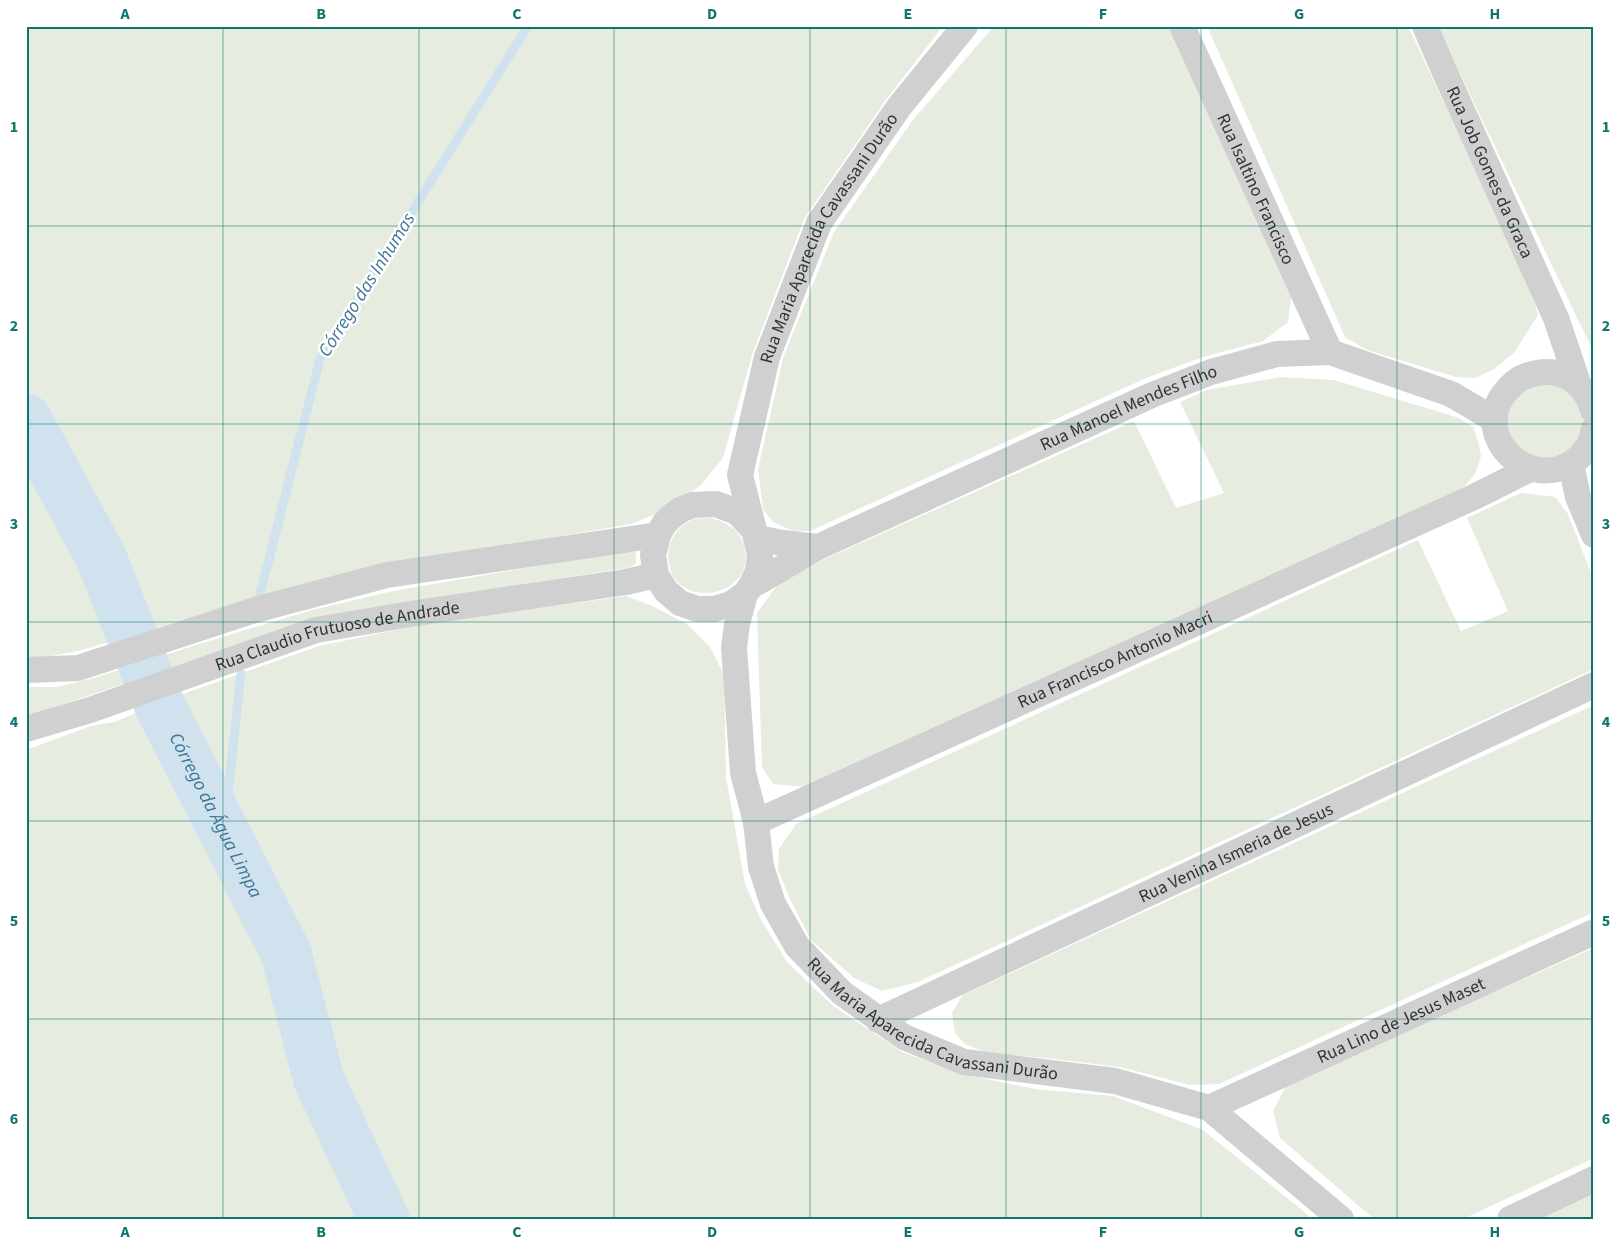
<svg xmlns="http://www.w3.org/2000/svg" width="1620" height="1245" viewBox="0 0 1620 1245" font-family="'Source Sans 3',sans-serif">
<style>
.green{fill:#e6ecdf}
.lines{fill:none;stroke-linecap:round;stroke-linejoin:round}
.stream{stroke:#cfe2ee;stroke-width:9}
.river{stroke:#cfe2ee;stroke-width:51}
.minor{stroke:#d0d0d0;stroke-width:26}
.grid{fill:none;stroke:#0f766e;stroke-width:1;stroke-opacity:0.55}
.labels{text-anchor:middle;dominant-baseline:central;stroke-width:5;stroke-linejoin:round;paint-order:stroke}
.street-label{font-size:18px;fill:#333;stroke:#fff}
.water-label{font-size:19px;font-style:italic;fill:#3f7597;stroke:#fff}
.neatline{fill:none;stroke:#0f766e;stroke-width:2}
.grid-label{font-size:16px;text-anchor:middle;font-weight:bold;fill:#0f766e}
</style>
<rect width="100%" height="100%" fill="#fff"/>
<g class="green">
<polygon points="26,26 943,26 885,101 804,219 752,355 723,458 701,485 666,510 631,524 342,574 82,650 30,660 26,660"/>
<polygon points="994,26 1168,26 1291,298 1288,322 1263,341 1203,357 1146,378 810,531 793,531 773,522 763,509 758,469 783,358 834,232 913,120"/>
<polygon points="1207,26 1408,26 1531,289 1538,315 1514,353 1494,369 1475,378 1456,377 1367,350 1345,337"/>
<polygon points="1439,26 1594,26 1594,353 1454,61"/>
<polygon points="1281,377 1334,380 1459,418 1473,427 1478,441 1481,456 1475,474 1461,491 805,787 773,784 762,767 757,613 778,584 827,558 1134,421 1176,508 1224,493 1180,402 1207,390"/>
<circle cx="1545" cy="421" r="38"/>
<polygon points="1521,493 1555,497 1568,514 1594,581 1594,669 918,982 882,991 854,978 811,940 790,899 778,870 779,849 796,824 1418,540 1461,631 1508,611 1467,518"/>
<path d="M 711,518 C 728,523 741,530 745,550 C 754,597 677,611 669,564 C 665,545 676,525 695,519 C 700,518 706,518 711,518 Z"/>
<polygon points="629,550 636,553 636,564 627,568 416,601 204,656 26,717 26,687 57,687 94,678 199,644 312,610 393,591"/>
<polygon points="626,596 652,606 687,624 710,647 724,675 726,777 745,884 760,918 787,962 832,1005 902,1052 962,1074 1035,1089 1113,1096 1203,1130 1313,1219 26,1219 26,750 91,726 114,722 191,691 319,646 420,625"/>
<polygon points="1594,705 1594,912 1219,1084 1190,1085 1120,1067 1046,1058 987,1053 965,1044 955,1033 952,1013 963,995"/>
<polygon points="1594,948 1594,1158 1463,1219 1374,1219 1280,1138 1273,1111 1287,1084"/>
<polygon points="1594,1193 1594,1219 1537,1219"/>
</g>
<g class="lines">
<g class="stream">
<polyline points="259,598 320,359 528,26"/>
<polyline points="224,831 241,673"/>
</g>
<path class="river" id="s1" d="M 26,419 L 101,557 L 159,704 L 286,953 L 319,1080 L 384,1219"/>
<g class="minor">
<path id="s2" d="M 1182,26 L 1330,352"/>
<path id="s3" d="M 1425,26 L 1442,66 L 1556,318 L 1578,383"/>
<path d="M 1594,412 C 1584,380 1559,364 1526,376 C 1516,379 1509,387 1503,395 C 1473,438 1528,490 1572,463 C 1584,455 1592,443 1594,429"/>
<polyline points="1571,464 1578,497 1594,535"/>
<path id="s4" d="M 752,528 L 737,512 L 716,504 L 693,505 L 682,509 L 672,516 L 664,524 L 658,535 L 653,555 L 656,575 L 666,591 L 680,603 L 697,609 L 714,609 L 731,604 L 745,594 L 751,586 L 758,571 L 760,554 L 740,475 L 767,357 L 819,223 L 899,107 L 965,26"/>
<polyline points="757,538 783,543 818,547"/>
<path id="s5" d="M 751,586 L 818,547 L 1152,395 L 1211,372 L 1277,354 L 1330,352 L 1451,394 L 1495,420"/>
<path id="s6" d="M 745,594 L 737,624 L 734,648 L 743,773 L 756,822 L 761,867 L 773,904 L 797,946 L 842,993 L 904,1037 L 964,1062 L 1115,1081 L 1209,1108 L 1341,1219"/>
<polyline points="26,670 78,668 255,610 387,575 658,535"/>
<path id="s7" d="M 26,729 L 90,710 L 316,630 L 417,613 L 626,582 L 656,575"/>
<path id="s8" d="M 756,822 L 1474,497 L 1530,469"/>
<path id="s9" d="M 878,1020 L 1594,685"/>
<path id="s10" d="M 1209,1108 L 1594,932"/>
<polyline points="1510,1219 1594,1179"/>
</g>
</g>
<path class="grid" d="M 223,26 L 223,1219M 419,26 L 419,1219M 614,26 L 614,1219M 810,26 L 810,1219M 1006,26 L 1006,1219M 1201,26 L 1201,1219M 1397,26 L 1397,1219M 26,226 L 1594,226M 26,424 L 1594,424M 26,622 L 1594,622M 26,821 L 1594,821M 26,1019 L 1594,1019"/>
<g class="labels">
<g class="street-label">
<text stroke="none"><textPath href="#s3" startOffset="160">Rua Job Gomes da Graca</textPath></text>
<text stroke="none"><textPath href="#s2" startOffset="179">Rua Isaltino Francisco</textPath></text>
<text stroke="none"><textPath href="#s4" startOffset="644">Rua Maria Aparecida Cavassani Durão</textPath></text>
<text stroke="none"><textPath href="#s5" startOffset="418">Rua Manoel Mendes Filho</textPath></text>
<text stroke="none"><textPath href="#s7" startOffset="326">Rua Claudio Frutuoso de Andrade</textPath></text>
<text stroke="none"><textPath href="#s8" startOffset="394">Rua Francisco Antonio Macri</textPath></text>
<text stroke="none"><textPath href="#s9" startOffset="395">Rua Venina Ismeria de Jesus</textPath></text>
<text stroke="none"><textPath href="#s6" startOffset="524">Rua Maria Aparecida Cavassani Durão</textPath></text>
<text stroke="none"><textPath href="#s10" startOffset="211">Rua Lino de Jesus Maset</textPath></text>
</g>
<g class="water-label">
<text transform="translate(367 285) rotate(-58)">Córrego das Inhumas</text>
<text stroke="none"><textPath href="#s1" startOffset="440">Córrego da Água Limpa</textPath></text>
</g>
</g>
<rect width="1620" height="1245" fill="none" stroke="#ffffff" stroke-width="55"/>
<rect x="28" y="28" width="1564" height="1190" class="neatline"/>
<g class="grid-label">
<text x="125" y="19">A</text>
<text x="321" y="19">B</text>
<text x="517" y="19">C</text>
<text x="712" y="19">D</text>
<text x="908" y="19">E</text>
<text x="1103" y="19">F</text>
<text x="1299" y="19">G</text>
<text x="1495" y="19">H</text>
<text x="14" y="132">1</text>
<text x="1606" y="132">1</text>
<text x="14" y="331">2</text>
<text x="1606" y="331">2</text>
<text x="14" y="529">3</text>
<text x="1606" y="529">3</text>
<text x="14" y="727">4</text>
<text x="1606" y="727">4</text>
<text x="14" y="926">5</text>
<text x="1606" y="926">5</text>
<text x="14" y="1124">6</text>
<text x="1606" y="1124">6</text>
<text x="125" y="1237">A</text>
<text x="321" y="1237">B</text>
<text x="517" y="1237">C</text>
<text x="712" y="1237">D</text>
<text x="908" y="1237">E</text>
<text x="1103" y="1237">F</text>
<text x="1299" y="1237">G</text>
<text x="1495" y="1237">H</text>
</g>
</svg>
